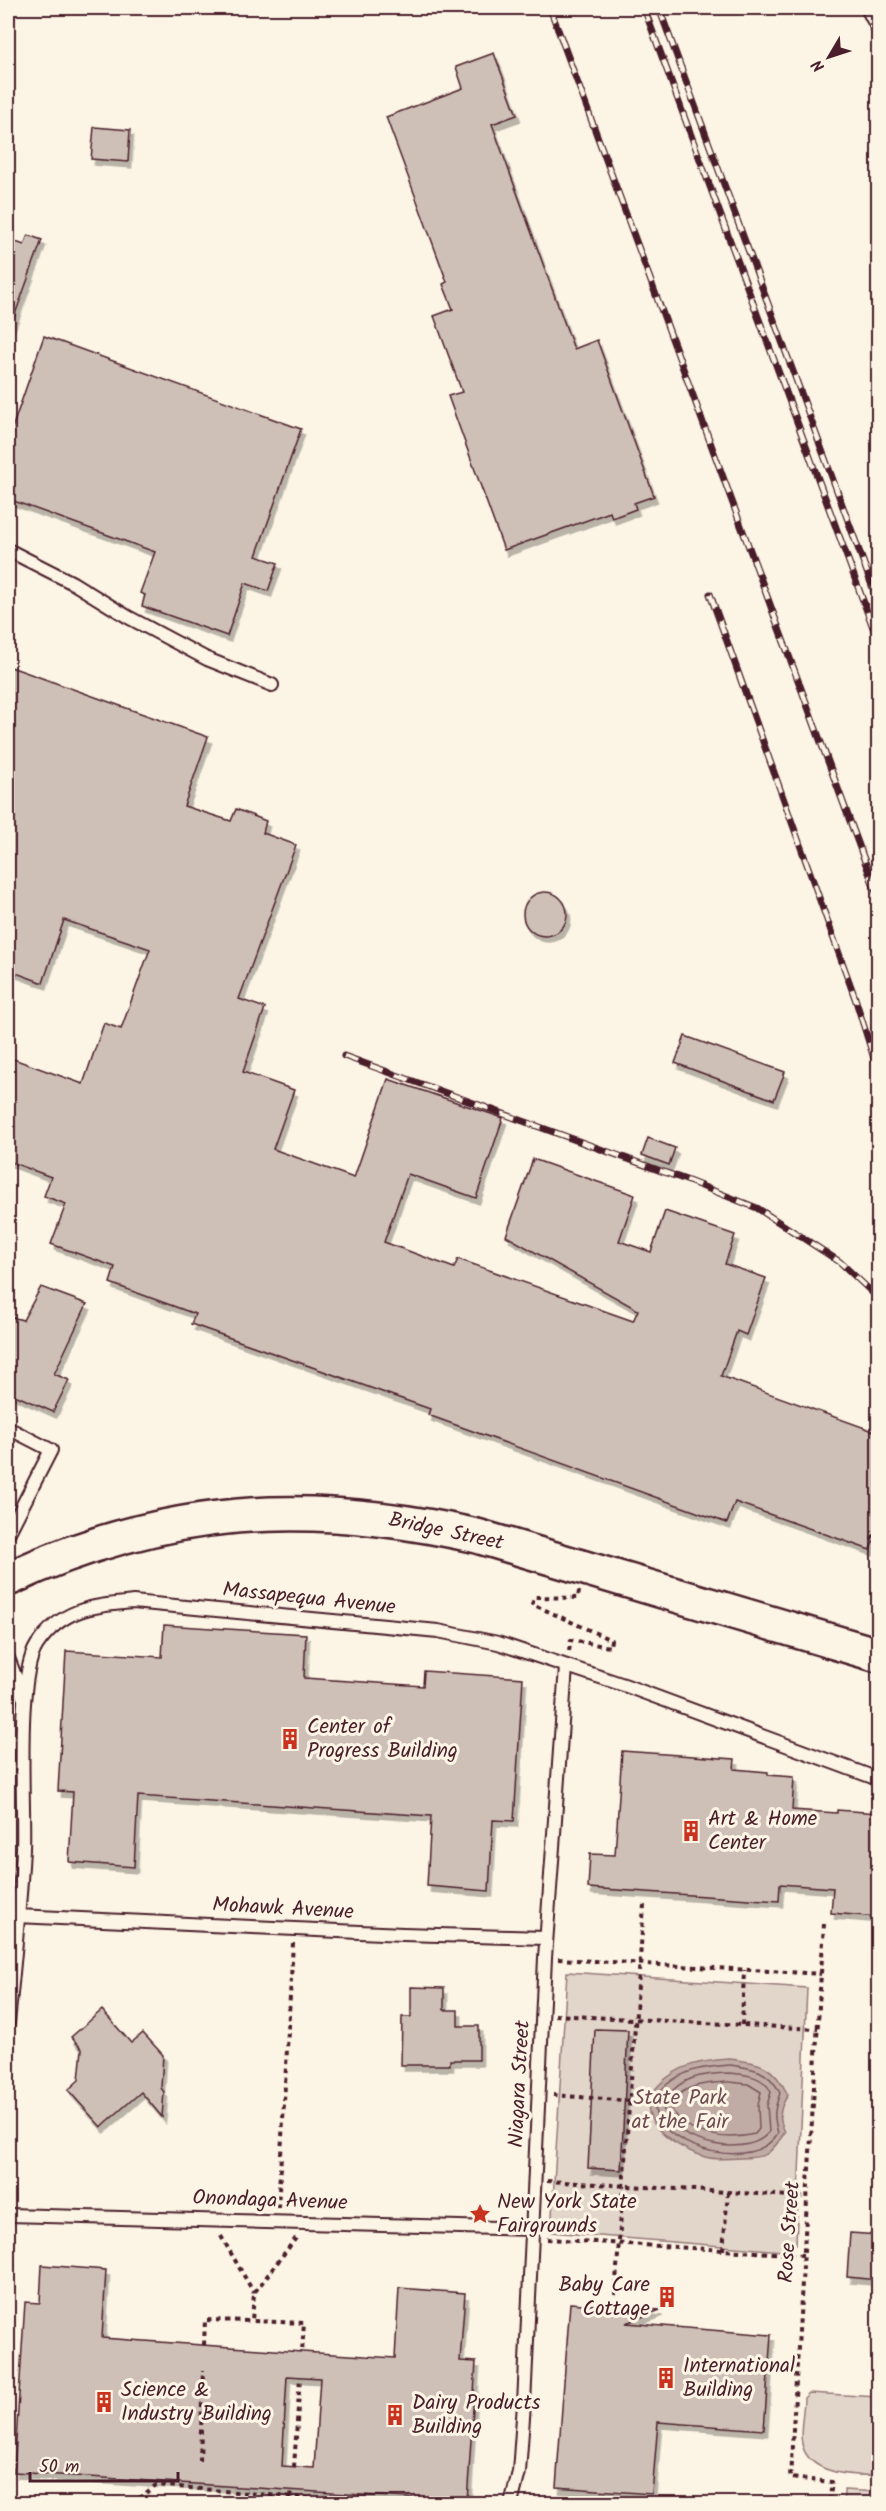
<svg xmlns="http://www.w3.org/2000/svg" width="886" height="2511" viewBox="0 0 886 2511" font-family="Kalam,sans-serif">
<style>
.green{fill:#e2d5ca;stroke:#967a7a;stroke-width:1.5}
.water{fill:#c0aca5;stroke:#917474;stroke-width:1.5}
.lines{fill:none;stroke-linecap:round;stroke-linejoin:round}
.shore{stroke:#79575c;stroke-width:1.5}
.building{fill:#cfc0b7;stroke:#4a1f2b;stroke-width:1.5;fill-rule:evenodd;filter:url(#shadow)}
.service-casing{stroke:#4a1f2b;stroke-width:16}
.secondary-casing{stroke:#4a1f2b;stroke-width:38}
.path{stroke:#4a1f2b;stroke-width:4;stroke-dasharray:4.5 4.5;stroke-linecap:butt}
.service{stroke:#fcf5e5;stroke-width:12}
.secondary{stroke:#fcf5e5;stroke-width:33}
.rail-casing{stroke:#4a1f2b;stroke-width:7}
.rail{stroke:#fcf5e5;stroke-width:4.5;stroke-dasharray:14;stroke-linecap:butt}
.labels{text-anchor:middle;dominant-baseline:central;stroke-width:6;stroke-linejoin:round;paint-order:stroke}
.street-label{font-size:21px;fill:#4a1f2b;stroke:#fcf5e5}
.poi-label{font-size:21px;fill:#4a1f2b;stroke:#fcf5e5;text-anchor:start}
.park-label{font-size:21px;fill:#704c53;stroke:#fcf5e5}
</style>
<defs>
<filter id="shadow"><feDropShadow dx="3.5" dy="6" stdDeviation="0" flood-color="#0004"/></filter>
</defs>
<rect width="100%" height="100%" fill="#fcf5e5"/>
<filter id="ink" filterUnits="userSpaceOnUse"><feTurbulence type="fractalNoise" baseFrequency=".0167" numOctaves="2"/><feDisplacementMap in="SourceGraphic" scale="12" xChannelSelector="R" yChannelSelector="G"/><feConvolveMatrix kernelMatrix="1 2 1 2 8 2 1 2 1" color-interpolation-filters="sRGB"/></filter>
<g filter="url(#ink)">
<g class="green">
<polygon points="567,1972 807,1988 796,2244 783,2251 551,2232"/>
<path d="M 809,2393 L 878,2397 L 878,2475 C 854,2476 809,2475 802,2444 C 799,2431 804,2412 804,2398 Z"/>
<polygon points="844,2490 878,2492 878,2503 844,2503"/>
</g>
<path class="water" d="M 729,2059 C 762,2063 773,2065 788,2095 C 779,2108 778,2118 785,2132 C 780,2140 775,2147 768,2153 C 761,2158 749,2158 741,2158 C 729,2159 716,2160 705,2157 C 675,2148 627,2117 659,2085 C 679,2064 702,2061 729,2059 Z"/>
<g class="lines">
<g class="shore">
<path d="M 730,2065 C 753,2068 769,2070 780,2093 C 774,2110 773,2115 778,2133 C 747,2184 618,2130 665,2086 C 684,2069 705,2067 730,2065 Z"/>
<path d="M 729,2073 C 746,2075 763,2075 771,2092 L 767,2105 L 769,2132 C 740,2168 631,2127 673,2090 C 689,2075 708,2074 729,2073 Z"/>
<path d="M 729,2082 L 748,2084 L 761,2092 L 758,2105 L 759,2129 L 755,2134 C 726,2141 687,2136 671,2108 C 676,2084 710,2083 729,2082 Z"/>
</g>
</g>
<g class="building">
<polygon points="494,53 517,115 492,124 574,349 597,340 654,496 634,503 636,509 612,518 610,512 504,550 448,396 462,392 434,316 453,309 443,284 447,282 386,117 463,88 456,67"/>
<polygon points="94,127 130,130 128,162 91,159"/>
<polygon points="28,235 42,240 9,331 8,330 8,239 24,245"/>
<polygon points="44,336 301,429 256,556 278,563 268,591 245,583 227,636 142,606 145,595 140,593 155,552 8,499 8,440"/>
<polygon points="8,666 208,737 184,806 231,821 236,809 266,821 263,833 296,845 239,999 265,1008 243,1072 294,1090 273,1149 354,1178 388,1079 503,1118 476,1198 408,1174 384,1242 454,1268 458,1259 633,1321 638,1310 506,1236 533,1159 635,1195 619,1241 651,1252 665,1211 735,1235 725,1264 766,1278 746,1335 737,1331 721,1376 879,1433 879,1525 870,1550 735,1502 727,1523 428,1415 430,1409 191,1324 195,1314 110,1283 115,1267 51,1244 66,1204 44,1196 51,1177 8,1161 8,1057 83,1084 104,1023 121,1029 150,949 64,920 43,983 8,970"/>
<circle cx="545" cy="914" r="22"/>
<polygon points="685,1036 785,1072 774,1100 675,1063"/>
<polygon points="648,1138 675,1148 669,1165 642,1155"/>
<polygon points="41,1287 87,1304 54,1374 69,1380 53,1412 8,1392 8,1316 23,1320"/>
<polygon points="164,1625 306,1634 304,1678 423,1686 424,1671 523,1678 514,1821 493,1820 489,1891 427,1886 431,1816 138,1796 134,1867 69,1862 73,1792 58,1791 66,1651 162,1657"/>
<polygon points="622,1751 735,1759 734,1769 768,1772 768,1775 794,1777 792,1810 837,1813 837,1810 879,1813 879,1917 831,1913 833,1888 780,1884 779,1901 588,1888 590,1854 615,1855"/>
<polygon points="411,1987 444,1988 444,2010 458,2010 458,2026 479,2026 479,2060 450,2060 450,2065 401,2065 402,2017 411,2017"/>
<polygon points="102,2010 131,2043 143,2033 163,2055 161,2088 164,2092 162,2117 141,2092 101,2127 68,2090 79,2080 82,2049 71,2037"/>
<polygon points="595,2029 628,2030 621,2170 588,2168"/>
<polygon points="850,2233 879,2235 879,2280 847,2277"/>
<path d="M 42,2265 L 106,2270 L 102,2338 L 302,2352 L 395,2358 L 399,2288 L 465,2293 L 460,2361 L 476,2362 L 467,2502 L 14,2472 L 25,2302 L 40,2303 ZM 287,2376 L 320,2378 L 314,2468 L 282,2466 Z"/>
<polygon points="570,2303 660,2310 626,2323 771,2335 764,2430 658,2422 652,2494 556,2487"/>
</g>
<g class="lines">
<defs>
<g id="service">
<polyline points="867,8 878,29"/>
<polyline points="8,550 73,583 128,617 207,659 272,685"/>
<polyline points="8,1428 51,1450 8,1534"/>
<polyline points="8,1658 24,1699"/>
<polyline points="17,1916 403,1934 546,1938"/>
<path d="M 8,2023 C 14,1965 20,1907 23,1849 C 25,1805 15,1678 37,1645 C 62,1608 93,1606 133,1602 L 438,1631 L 498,1643 L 624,1685 L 878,1779"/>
<polyline points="8,2215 532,2229"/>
<polyline points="511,2504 519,2472 524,2404 545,1958 566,1667"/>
</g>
<path id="secondary" d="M 8,1579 C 166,1506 308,1498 477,1536 L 878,1655"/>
</defs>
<use href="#service" class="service-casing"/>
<use href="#secondary" class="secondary-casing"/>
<g class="path">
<polyline points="569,1651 571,1640 610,1647 611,1640 532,1604 535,1597 578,1598 579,1591"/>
<polyline points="824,1924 790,2478 832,2482 829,2504"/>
<polyline points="558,1959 821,1974"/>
<polyline points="555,2015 818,2029"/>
<polyline points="742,2025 744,1970"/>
<polyline points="553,2095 630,2101"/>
<polyline points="547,2181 807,2197"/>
<polyline points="278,2208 293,1943"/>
<polyline points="221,2236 254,2293"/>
<polyline points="296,2238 254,2293 252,2321 304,2323 302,2352"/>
<polyline points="547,2239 804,2255"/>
<polyline points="723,2250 728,2192"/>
<polyline points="615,2295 644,1905"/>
<polyline points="204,2345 205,2320 252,2321"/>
<polyline points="200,2461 203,2370"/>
<polyline points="294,2467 300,2377"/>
<polyline points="291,2497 292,2490"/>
<polyline points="132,2504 156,2485 337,2501 340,2504"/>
</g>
<use href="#service" class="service"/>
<use href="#secondary" class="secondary"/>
<defs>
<g id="rail">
<polyline points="550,8 878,897"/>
<polyline points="644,8 878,641"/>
<polyline points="659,8 878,602"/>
<polyline points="710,594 855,998 878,1071"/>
<polyline points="344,1056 686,1180 757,1208 840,1262 878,1298"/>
<polyline points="874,1538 878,1540"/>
</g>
</defs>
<use href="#rail" class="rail-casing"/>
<use href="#rail" class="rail"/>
</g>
</g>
<defs>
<symbol id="building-bare" viewBox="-9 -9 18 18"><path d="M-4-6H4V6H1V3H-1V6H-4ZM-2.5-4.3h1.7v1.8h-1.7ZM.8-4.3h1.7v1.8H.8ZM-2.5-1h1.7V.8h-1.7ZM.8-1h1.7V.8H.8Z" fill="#c8321e" stroke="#fcf5e5" stroke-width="2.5" paint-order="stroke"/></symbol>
<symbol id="sight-bare" viewBox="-9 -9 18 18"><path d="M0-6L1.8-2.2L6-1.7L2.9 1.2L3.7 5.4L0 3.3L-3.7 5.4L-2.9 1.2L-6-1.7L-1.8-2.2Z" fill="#c8321e" stroke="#fcf5e5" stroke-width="2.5" paint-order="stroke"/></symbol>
</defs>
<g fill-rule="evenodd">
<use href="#building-bare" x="275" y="1724" width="30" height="30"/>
<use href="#building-bare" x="676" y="1816" width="30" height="30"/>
<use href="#sight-bare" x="465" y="2199" width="30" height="30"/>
<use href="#building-bare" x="652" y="2282" width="30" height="30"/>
<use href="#building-bare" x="651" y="2363" width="30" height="30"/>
<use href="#building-bare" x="89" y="2387" width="30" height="30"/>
<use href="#building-bare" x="380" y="2400" width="30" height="30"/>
</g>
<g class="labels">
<g class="street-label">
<text transform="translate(446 1532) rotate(12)">Bridge Street</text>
<text transform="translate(309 1599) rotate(6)">Massapequa Avenue</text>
<text transform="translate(283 1909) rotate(3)">Mohawk Avenue</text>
<text transform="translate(520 2084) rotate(-87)">Niagara Street</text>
<text transform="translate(270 2201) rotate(2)">Onondaga Avenue</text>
<text transform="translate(790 2232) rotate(-86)">Rose Street</text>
</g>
<g class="poi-label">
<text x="307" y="1727">Center of<tspan x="307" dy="24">Progress Building</tspan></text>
<text x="708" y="1819">Art &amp; Home<tspan x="708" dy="24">Center</tspan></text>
<text x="497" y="2202">New York State<tspan x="497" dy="24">Fairgrounds</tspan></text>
<text x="650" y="2285" text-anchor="end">Baby Care<tspan x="650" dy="24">Cottage</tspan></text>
<text x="683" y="2366">International<tspan x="683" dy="24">Building</tspan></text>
<text x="121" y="2390">Science &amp;<tspan x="121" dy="24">Industry Building</tspan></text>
<text x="412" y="2403">Dairy Products<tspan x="412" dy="24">Building</tspan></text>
</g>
<g class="park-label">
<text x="680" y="2098">State Park<tspan x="680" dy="24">at the Fair</tspan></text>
</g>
</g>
<rect width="886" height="2511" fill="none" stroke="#fcf5e5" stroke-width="30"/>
<rect x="15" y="15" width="856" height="2481" fill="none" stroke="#4a1f2b" stroke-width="2" filter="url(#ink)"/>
<g transform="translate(829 57) rotate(231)" stroke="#fcf5e5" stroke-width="4.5" paint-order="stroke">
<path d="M0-4.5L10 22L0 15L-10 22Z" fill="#4a1f2b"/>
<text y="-9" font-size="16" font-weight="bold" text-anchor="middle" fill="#4a1f2b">N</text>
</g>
<path d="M30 2472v9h148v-9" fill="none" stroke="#4a1f2b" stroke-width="3"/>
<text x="39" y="2472" font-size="18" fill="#4a1f2b" stroke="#fcf5e5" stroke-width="4.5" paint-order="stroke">50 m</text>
</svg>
